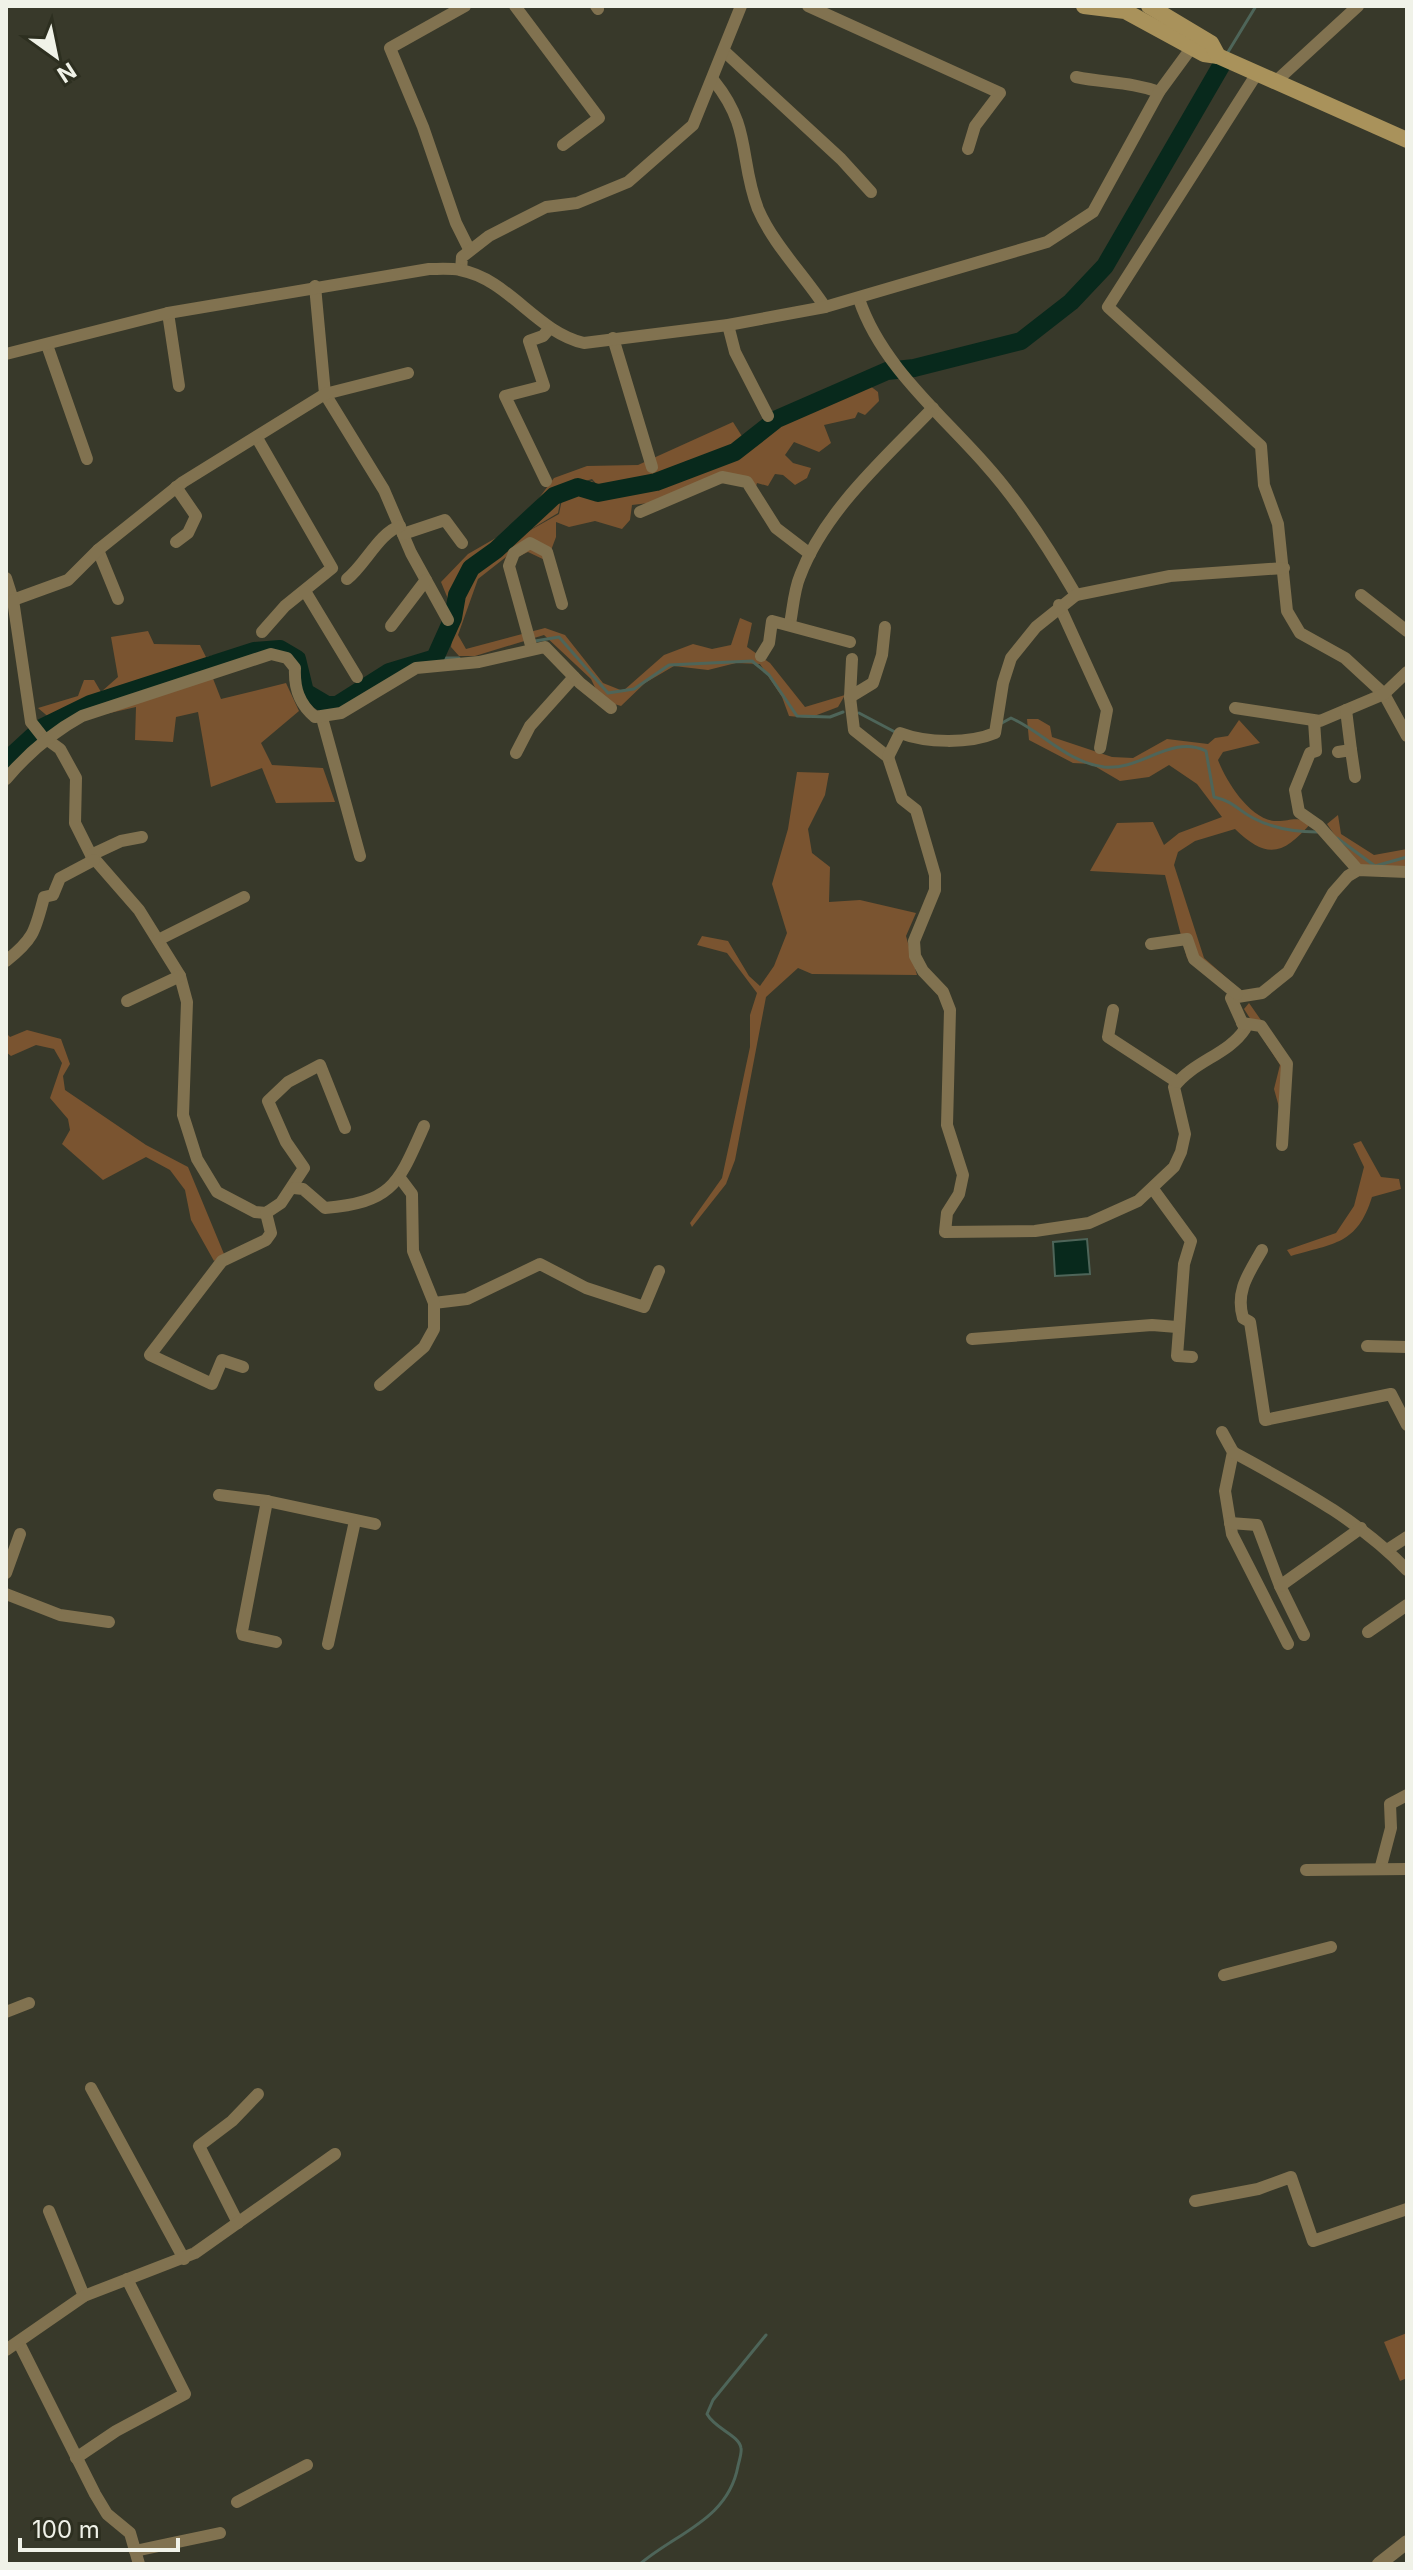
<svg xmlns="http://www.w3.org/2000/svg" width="1413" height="2570" viewBox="0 0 1413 2570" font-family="Inter,sans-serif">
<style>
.green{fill:#7a5430}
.water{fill:#08291c;stroke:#4e6559;stroke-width:2}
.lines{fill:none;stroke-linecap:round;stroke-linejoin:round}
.stream{stroke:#4e6559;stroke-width:3}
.river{stroke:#08291c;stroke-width:18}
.minor{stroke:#817250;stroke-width:12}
.tertiary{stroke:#817250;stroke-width:14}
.secondary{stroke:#a9925b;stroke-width:16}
</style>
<rect width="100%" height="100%" fill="#38392a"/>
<g class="green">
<path d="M 865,382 L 878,392 L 879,401 L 865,415 L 858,412 L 855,418 L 824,425 L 831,443 L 819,452 L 794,442 L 785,455 L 793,463 L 811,468 L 807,478 L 795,485 L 783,475 L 775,474 L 768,486 L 757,483 L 755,490 L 724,477 L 657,502 L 632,505 L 630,520 L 622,529 L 595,521 L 569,527 L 556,522 L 556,537 L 547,561 L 528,552 L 504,563 L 516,539 L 506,557 L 478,579 L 458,635 L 466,649 L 545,628 L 565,635 L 603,683 L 623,691 L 664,655 L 693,644 L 712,649 L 731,645 L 740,618 L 752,623 L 747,647 L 770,663 L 805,707 L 845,695 L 838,707 L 809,718 L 789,716 L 782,697 L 760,664 L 736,663 L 708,670 L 674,666 L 645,683 L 621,706 L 601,700 L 591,679 L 544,635 L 475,656 L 459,656 L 451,647 L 455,616 L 441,582 L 468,554 L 501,535 L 530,510 L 554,478 L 587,466 L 638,465 L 733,422 L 745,441 L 716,459 L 686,461 L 662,479 L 649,476 L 608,497 L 592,479 L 563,488 L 558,513 L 518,537 L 559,514 L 564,490 L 592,481 L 607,500 L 637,486 L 644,492 L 653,485 C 681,473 714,465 740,450 C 782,426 821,400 865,382 Z"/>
<polygon points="148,631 154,644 200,645 206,657 239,649 236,662 210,671 221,699 286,683 299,711 261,743 272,765 323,768 335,802 276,803 262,768 211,787 198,712 176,717 173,742 135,740 136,707 58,725 38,708 78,696 84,680 94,680 101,692 118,677 111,637"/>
<path d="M 1027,719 L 1038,719 L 1050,726 L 1052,737 L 1112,757 L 1133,758 L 1167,739 L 1208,744 L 1215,738 L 1228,736 L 1239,720 L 1260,743 L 1223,752 L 1218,760 C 1226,781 1249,818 1274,821 C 1290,822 1291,816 1312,822 C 1284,854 1268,861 1235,829 L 1195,841 L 1178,852 L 1174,865 L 1204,958 L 1237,987 L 1187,958 L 1165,875 L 1090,871 L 1117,823 L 1153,822 L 1164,845 L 1179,833 L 1222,817 L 1197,784 L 1169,765 L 1149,777 L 1120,781 L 1091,764 L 1073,763 L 1029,740 Z"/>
<polygon points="797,772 829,773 825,795 808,829 812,853 830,867 829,902 860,900 916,913 906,936 917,975 812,974 798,968 766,997 735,1160 726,1184 692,1227 690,1223 722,1178 750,1047 750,1015 757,993 727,953 697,945 702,936 728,941 749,976 760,986 774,966 787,933 772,884 788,829"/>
<polygon points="1338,815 1341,834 1374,855 1407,849 1407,867 1387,872 1354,863 1327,824"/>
<polygon points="1249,1003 1291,1063 1282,1118 1274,1089 1280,1065 1244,1009"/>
<polygon points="27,1030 61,1039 70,1064 63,1076 65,1090 146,1145 188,1167 224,1254 214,1261 191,1220 185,1190 170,1170 146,1157 103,1180 62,1144 70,1130 68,1119 50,1098 62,1063 54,1049 36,1045 11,1056 6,1052 6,1033 10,1037"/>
<path d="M 1361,1141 L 1381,1177 L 1399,1179 L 1401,1189 L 1372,1197 C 1357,1245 1334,1243 1291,1256 L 1287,1250 L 1336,1233 L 1354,1206 L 1364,1167 L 1353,1144 Z"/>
<polygon points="1407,2333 1407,2378 1400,2381 1384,2342"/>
</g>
<polygon class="water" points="1087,1239 1090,1274 1055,1276 1053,1242"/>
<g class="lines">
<g class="stream">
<polyline points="1228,52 1256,6"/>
<polyline points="535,641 559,637 608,693 634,689 669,665 752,661 769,675 797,716 830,717 843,712"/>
<polyline points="435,658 459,658"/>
<polyline points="859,713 895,732"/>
<path d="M 1000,724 L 1011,718 C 1043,732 1066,762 1104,767 C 1141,771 1171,734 1206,751 L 1214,797 C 1235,802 1236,809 1253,818 C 1272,828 1295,832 1317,832"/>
<polyline points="1337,838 1375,866 1407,857"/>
<path d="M 640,2564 C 676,2533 728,2520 738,2466 C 739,2461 742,2453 741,2448 C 739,2435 715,2429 707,2414 L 713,2400 L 766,2335"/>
</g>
<polyline class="river" points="6,761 43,727 90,704 254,651 280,649 297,659 305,692 327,705 337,705 389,672 435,658 453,618 457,595 471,568 496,550 554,496 578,487 598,493 656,482 735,452 777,419 887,371 914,368 1021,341 1071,302 1105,266 1221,66"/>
<g class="minor">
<polyline points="465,6 390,48 423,127 456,223 469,249"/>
<polyline points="515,6 599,118 563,145"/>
<polyline points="596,6 598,9"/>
<polyline points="808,6 1000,93 975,126 968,149"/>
<polyline points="725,52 841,159 871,192"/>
<polyline points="1256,75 1108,307 1261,446 1264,485 1278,524 1287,611 1300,633 1345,658 1384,694 1407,736"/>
<path d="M 1076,77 C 1105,83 1132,82 1159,92"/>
<path d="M 714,81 C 752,128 739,160 758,209 C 773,244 804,275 825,307"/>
<polyline points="1274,83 1358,6"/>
<polyline points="461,270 462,257 489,236 546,207 577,203 628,182 693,125 741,6"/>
<polyline points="315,286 325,394 384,490 411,553 448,620"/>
<path d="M 859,299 C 881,365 940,413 985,464 C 1020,503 1050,550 1076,595"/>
<polyline points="168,313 179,386"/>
<polyline points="728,325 735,352 768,416"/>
<polyline points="613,338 652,467"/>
<polyline points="47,345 87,459"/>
<path d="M 6,354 L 168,313 L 429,269 C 439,269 451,268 460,270 C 509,279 536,332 584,343 L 728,325 L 825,307 L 1047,242 L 1093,212 L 1159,92 L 1192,47"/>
<polyline points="257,438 332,568 285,606 262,632"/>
<polyline points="546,481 505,396 544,386 529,341 543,336 549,329"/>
<polyline points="640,512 722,477 747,482 776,528 810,554"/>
<polyline points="403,534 445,520 462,543"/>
<polyline points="176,542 188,533 196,516 176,487"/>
<polyline points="98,550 118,599"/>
<polyline points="6,578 13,600 68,580 98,550 183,482 325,394 408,373"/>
<path d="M 347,579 C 365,565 379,533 400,526"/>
<polyline points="305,591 357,677"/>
<polyline points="1361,595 1407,631"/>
<polyline points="13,600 31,722 42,736 60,749 76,778 75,823 91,855 139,910 180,976 187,1002 183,1115 197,1159 217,1192 255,1212 266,1213 281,1203 304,1168 286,1142 268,1101 288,1082 320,1065 345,1128"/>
<polyline points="1059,605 1107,710 1100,748"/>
<path d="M 790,624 C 793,608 794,590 800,576 C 825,510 885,458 933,408"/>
<polyline points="391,626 426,580"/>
<polyline points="532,649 509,566 514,553 530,543 547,552 562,604"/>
<polyline points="761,656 769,643 772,621 850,642"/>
<path d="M 852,659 L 850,697 L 854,730 L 888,757 L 902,799 L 916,810 L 935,875 L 935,890 L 914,941 L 915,956 L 923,971 L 943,992 L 950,1010 L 947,1125 L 963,1175 L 959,1194 L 947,1213 L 945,1232 L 1035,1231 L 1089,1223 L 1138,1201 L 1174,1167 L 1181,1152 L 1185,1134 L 1174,1087 C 1193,1061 1228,1055 1245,1029 L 1231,998 L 1262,993 L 1288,972 L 1333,893 L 1348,876 L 1358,870 L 1407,872"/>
<polyline points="850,697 873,683 882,655 885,627"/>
<polyline points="1235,708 1320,721 1384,694 1407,672"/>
<polyline points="322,718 360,856"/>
<polyline points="1314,721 1316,751 1310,753 1295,790 1299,812 1319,826 1358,870"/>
<polyline points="1351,750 1355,777"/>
<polyline points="1338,752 1351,750 1346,710"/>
<polyline points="516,753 530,726 574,677"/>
<path d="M 888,757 L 900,733 C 926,743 969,744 995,733 L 1003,683 L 1011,658 L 1036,627 L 1076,595 L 1170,576 L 1284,568"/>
<path d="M 6,779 C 28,753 53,732 82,716 L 271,654 L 287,658 L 295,668 C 294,688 299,704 315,717 L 341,713 L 416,668 L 479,662 L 545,647 L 580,683 L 611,708"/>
<polyline points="91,855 121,841 142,837"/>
<polyline points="158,940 244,897"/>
<polyline points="1151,944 1187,939 1194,959 1237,994"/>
<path d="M 6,961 C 34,939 35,931 44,897 L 53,895 L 60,878 L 94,860"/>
<polyline points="127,1001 180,976"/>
<polyline points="1113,1010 1108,1037 1177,1082"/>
<polyline points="1242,1023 1261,1026 1287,1064 1282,1145"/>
<path d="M 294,1188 L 303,1189 L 325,1208 C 393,1202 398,1184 424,1126"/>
<polyline points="1153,1189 1191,1241 1184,1264 1177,1356 1192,1357"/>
<path d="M 1262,1250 C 1249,1273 1235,1291 1243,1318 L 1250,1322 L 1265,1420 L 1391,1394 L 1407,1425"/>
<polyline points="434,1303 467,1299 540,1264 586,1288 644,1307 659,1271"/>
<polyline points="972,1339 1152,1325 1177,1327"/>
<polyline points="1367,1346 1407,1347"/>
<polyline points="243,1367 222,1360 212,1384 150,1355 222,1261 266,1240 271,1233 266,1213"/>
<polyline points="380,1385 424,1347 434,1329 434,1303 413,1251 412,1194 400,1178"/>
<polyline points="1222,1432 1233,1452 1225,1491 1232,1534 1288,1644"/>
<path d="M 1233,1452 C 1296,1487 1357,1518 1407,1570"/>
<polyline points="219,1495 267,1501 375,1524"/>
<polyline points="267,1501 242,1631 243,1635 276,1642"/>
<polyline points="1230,1523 1257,1525 1280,1586 1304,1635"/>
<polyline points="1387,1550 1407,1537"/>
<polyline points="6,1573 20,1534"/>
<polyline points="1280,1586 1361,1528"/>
<polyline points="6,1594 60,1615 109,1622"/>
<polyline points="1368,1632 1407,1605"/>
<polyline points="328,1644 355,1521"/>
<polyline points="1381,1866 1391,1828 1390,1804 1407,1795"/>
<polyline points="1306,1870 1407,1869"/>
<polyline points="1224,1975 1331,1947"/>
<polyline points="6,2012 29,2003"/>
<polyline points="91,2088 184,2259"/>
<polyline points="1195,2201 1258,2189 1291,2177 1313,2241 1407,2209"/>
<polyline points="49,2211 84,2296"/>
<polyline points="238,2223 199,2146 232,2121 258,2094"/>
<polyline points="19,2343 95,2494 107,2514 130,2533 139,2564"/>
<polyline points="6,2350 84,2296 195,2253 335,2154"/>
<polyline points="76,2458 116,2431 185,2394 127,2279"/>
<polyline points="237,2502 307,2465"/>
<polyline points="135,2551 220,2533"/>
</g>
<polyline class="tertiary" points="1379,2564 1407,2542"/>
<g class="secondary">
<polyline points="1084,6 1125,11 1204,54 1218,56 1407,140"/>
<polyline points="1149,6 1211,43 1218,56"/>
</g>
</g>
<rect width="1413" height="2570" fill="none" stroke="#f0f2e8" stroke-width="16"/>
<g transform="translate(56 56) rotate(147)" stroke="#2d2f20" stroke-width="6" paint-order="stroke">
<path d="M0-6L14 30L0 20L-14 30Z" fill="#f0f2e8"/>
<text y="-12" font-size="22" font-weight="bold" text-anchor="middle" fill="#f0f2e8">N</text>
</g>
<path d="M20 2538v12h158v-12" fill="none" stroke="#f0f2e8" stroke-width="4"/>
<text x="32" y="2538" font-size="24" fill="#f0f2e8" stroke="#2d2f20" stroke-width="6" paint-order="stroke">100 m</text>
</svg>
